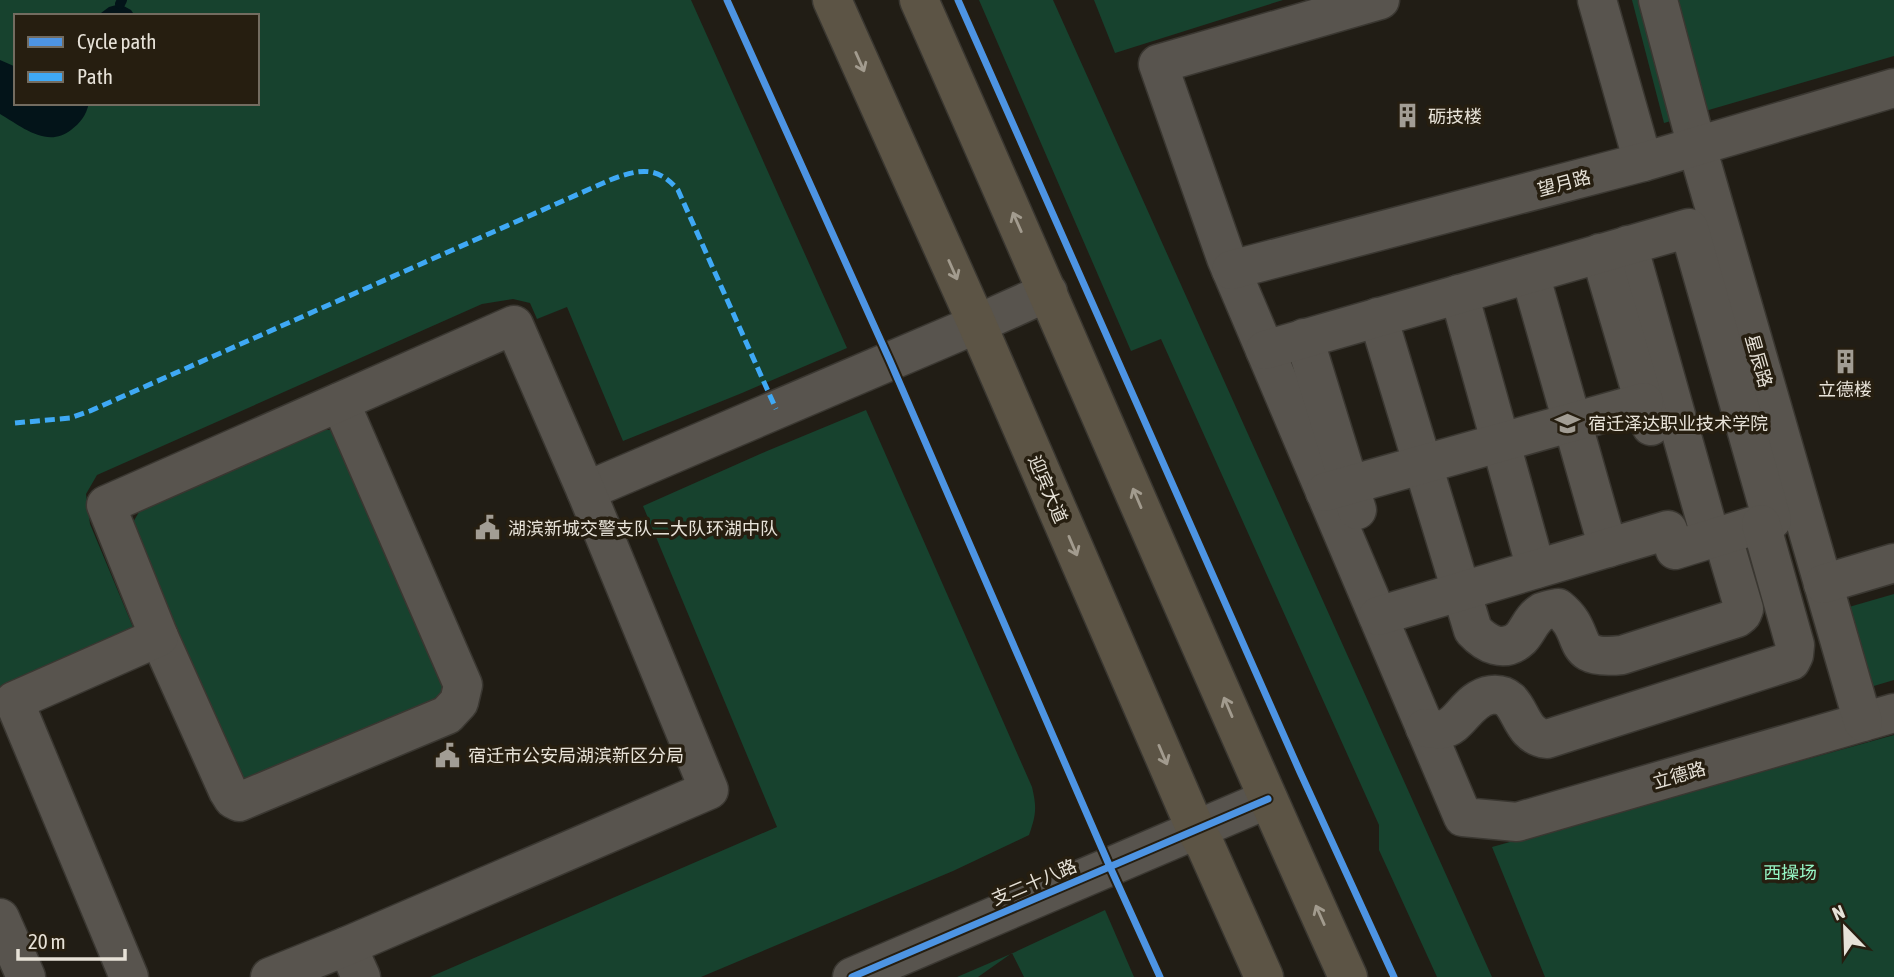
<svg xmlns="http://www.w3.org/2000/svg" width="1894" height="977" viewBox="0 0 1894 977" font-family="'Asap Condensed','Noto Sans SC',sans-serif">
<style>
.green{fill:#17422e;fill-rule:evenodd}
.water{fill:#031419}
.lines{fill:none;stroke-linecap:round;stroke-linejoin:round}
.stream{stroke:#031419;stroke-width:10}
.minor-casing{stroke:#3a3731;stroke-width:41}
.highway-casing{stroke:#3a3731;stroke-width:41}
.minor{stroke:#58544e;stroke-width:38}
.highway{stroke:#5c5445;stroke-width:38}
.quiet{stroke:#3fa9f5;stroke-width:5;stroke-dasharray:10 5;stroke-linecap:butt}
.cycleway-casing{stroke:#261e10;stroke-width:11}
.cycleway{stroke:#4d94e3;stroke-width:7}
.oneway{stroke:#a29b8e}
.labels{text-anchor:middle;dominant-baseline:central;stroke-width:7;stroke-linejoin:round;paint-order:stroke}
.poi-label{font-size:18px;fill:#e7e2d8;stroke:#261e10;text-anchor:start}
.street-label{font-size:18px;fill:#e7e2d8;stroke:#261e10}
.park-label{font-size:18px;fill:#95f4c4;stroke:#261e10}
</style>
<rect width="100%" height="100%" fill="#211d15"/>
<g class="green">
<path d="M 0,0 L 691,0 L 847,348 L 742,393 L 623,441 L 567,307 L 537,319 L 530,303 L 513,299 L 482,304 L 97,475 L 86,494 L 90,524 L 135,632 L 0,690 ZM 16,16 L 257,16 L 257,103 L 16,103 Z"/>
<polygon points="979,0 1053,0 1492,977 1437,977 1379,850 1379,825 1161,339 1131,351"/>
<polygon points="1094,0 1283,0 1115,53"/>
<polygon points="1632,0 1894,0 1894,56 1664,123"/>
<path d="M 866,410 L 1032,787 C 1037,808 1036,815 1029,835 L 953,871 L 701,977 L 430,977 L 777,827 L 643,506 L 767,451 Z"/>
<polygon points="323,430 337,430 452,692 240,789 129,529 139,512"/>
<polygon points="1894,594 1894,680 1867,688 1842,609"/>
<polygon points="1894,735 1894,977 1545,977 1492,847"/>
<polygon points="1105,910 1134,977 1024,977 1012,953 978,977 957,977 1013,953"/>
</g>
<g class="water">
<polygon points="120,4 131,10 135,16 97,16 109,7"/>
<path d="M 0,60 L 16,67 L 16,103 L 89,103 C 86,116 80,123 71,130 C 47,149 21,126 0,114 Z"/>
</g>
<g class="lines">
<polyline class="stream" points="120,4 122,0"/>
<defs>
<g id="minor">
<polyline points="1380,0 1158,64 1226,258 1463,817 1517,822 1894,713"/>
<polyline points="1597,0 1643,162"/>
<polyline points="1658,0 1697,147 1863,722"/>
<polyline points="1628,245 1711,539"/>
<polyline points="1600,253 1651,426"/>
<polyline points="1231,270 1643,162 1894,88"/>
<polyline points="1530,274 1608,548"/>
<polyline points="1459,294 1536,569"/>
<path d="M 1378,317 L 1473,630 C 1486,644 1504,654 1521,638 C 1529,629 1531,619 1542,612 C 1547,610 1553,609 1558,608 C 1591,634 1565,661 1622,655 L 1737,618 L 1742,614 L 1744,609 L 1722,535"/>
<polyline points="1304,338 1357,510"/>
<polyline points="1265,350 1689,228 1772,520 1675,550 1668,530 1378,616"/>
<polyline points="586,491 977,324 1048,292"/>
<polyline points="1325,492 1644,402"/>
<polyline points="1823,584 1894,563"/>
<polyline points="159,637 228,791 233,799 239,802 447,715 459,702 463,685 340,402"/>
<path d="M 1425,728 C 1430,728 1437,730 1442,729 C 1459,728 1468,698 1491,695 C 1524,691 1514,735 1547,739 L 1791,661 L 1794,655 L 1795,645 L 1761,524"/>
<polyline points="0,918 26,977"/>
<polyline points="347,946 361,977"/>
<polyline points="129,977 14,701 159,637 106,505 514,325 586,491 709,790 347,946 270,977"/>
<polyline points="852,977 1268,799"/>
</g>
<g id="highway">
<polyline points="832,0 977,324 1196,830 1206,847 1264,977"/>
<path d="M 919,0 C 1063,325 1201,653 1348,977"/>
</g>
</defs>
<use href="#minor" class="minor-casing"/>
<use href="#highway" class="highway-casing"/>
<use href="#minor" class="minor"/>
<use href="#highway" class="highway"/>
<path class="quiet" d="M 15,423 L 70,418 L 90,411 L 610,180 C 639,169 657,165 678,190 L 776,409"/>
<defs>
<g id="cycleway">
<polyline points="727,0 890,361 1110,867 1160,977"/>
<polyline points="958,0 1300,772 1394,977"/>
<polyline points="852,977 1268,799"/>
</g>
</defs>
<use href="#cycleway" class="cycleway-casing"/>
<use href="#cycleway" class="cycleway"/>
</g>
<defs><path id="oneway-shaft" d="M-6 0H5M1.5-3L5.5 0L1.5 3" fill="none" stroke-width="1.6" stroke-linecap="round" stroke-linejoin="round" transform="scale(1.75)"/></defs>
<g class="oneway">
<use href="#oneway-shaft" transform="translate(860 62) rotate(66)"/>
<use href="#oneway-shaft" transform="translate(1017 222) rotate(-114)"/>
<use href="#oneway-shaft" transform="translate(953 270) rotate(66)"/>
<use href="#oneway-shaft" transform="translate(1137 498) rotate(-113)"/>
<use href="#oneway-shaft" transform="translate(1073 546) rotate(67)"/>
<use href="#oneway-shaft" transform="translate(1228 707) rotate(-113)"/>
<use href="#oneway-shaft" transform="translate(1163 755) rotate(67)"/>
<use href="#oneway-shaft" transform="translate(1320 915) rotate(-114)"/>
</g>
<defs>
<symbol id="building-bare" viewBox="-9 -9 18 18"><path d="M-4-6H4V6H1V3H-1V6H-4ZM-2.5-4.3h1.7v1.8h-1.7ZM.8-4.3h1.7v1.8H.8ZM-2.5-1h1.7V.8h-1.7ZM.8-1h1.7V.8H.8Z" fill="#a29d94" stroke="#261e10" stroke-width="2.5" paint-order="stroke"/></symbol>
<symbol id="university-bare" viewBox="-9 -9 18 18"><path d="M0-5L7-2L0 1L-7-2ZM-4 1L0 2.5L4 1V4Q0 6-4 4Z" fill="#a29d94" stroke="#261e10" stroke-width="2.5" paint-order="stroke"/></symbol>
<symbol id="civic-bare" viewBox="-9 -9 18 18"><path d="M-.6-6.5H3V-4.5H.6V-3L4-1V1h2V6H-6V1h2V-1L-.6-3ZM-1.2 2.5V6h2.4V2.5Z" fill="#a29d94" stroke="#261e10" stroke-width="2.5" paint-order="stroke"/></symbol>
</defs>
<g fill-rule="evenodd">
<use href="#building-bare" x="1390" y="98" width="35" height="35"/>
<use href="#building-bare" x="1828" y="344" width="35" height="35"/>
<use href="#university-bare" x="1550" y="406" width="35" height="35"/>
<use href="#civic-bare" x="470" y="510" width="35" height="35"/>
<use href="#civic-bare" x="430" y="738" width="35" height="35"/>
</g>
<g class="labels">
<g class="poi-label">
<text x="1428" y="116">砺技楼</text>
<text x="1845" y="389" text-anchor="middle">立德楼</text>
<text x="1588" y="423">宿迁泽达职业技术学院</text>
<text x="508" y="528">湖滨新城交警支队二大队环湖中队</text>
<text x="468" y="755">宿迁市公安局湖滨新区分局</text>
</g>
<g class="street-label">
<text transform="translate(1564 183) rotate(-15)">望月路</text>
<text transform="translate(1759 361) rotate(74)">星辰路</text>
<text transform="translate(1048 489) rotate(67)">迎宾大道</text>
<text transform="translate(1679 775) rotate(-16)">立德路</text>
<text transform="translate(1034 882) rotate(-23)">支二十八路</text>
</g>
<g class="park-label">
<text x="1790" y="872">西操场</text>
</g>
</g>
<rect x="14" y="14" width="245" height="91" fill="#261e10" stroke="#736c60" stroke-width="2"/>
<rect x="28" y="37" width="35" height="10" fill="#4d94e3" stroke="#736c60" stroke-width="2"/>
<text x="77" y="49" font-size="21" fill="#e7e2d8">Cycle path</text>
<rect x="28" y="72" width="35" height="10" fill="#3fa9f5" stroke="#736c60" stroke-width="2"/>
<text x="77" y="84" font-size="21" fill="#e7e2d8">Path</text>
<g transform="translate(1845 928) rotate(337)" stroke="#261e10" stroke-width="5" paint-order="stroke">
<path d="M0-5L12 26L0 18L-12 26Z" fill="#e7e2d8"/>
<text y="-10" font-size="19" font-weight="bold" text-anchor="middle" fill="#e7e2d8">N</text>
</g>
<path d="M18 949v10h107v-10" fill="none" stroke="#e7e2d8" stroke-width="3.5"/>
<text x="28" y="949" font-size="21" fill="#e7e2d8" stroke="#261e10" stroke-width="5" paint-order="stroke">20 m</text>
</svg>
